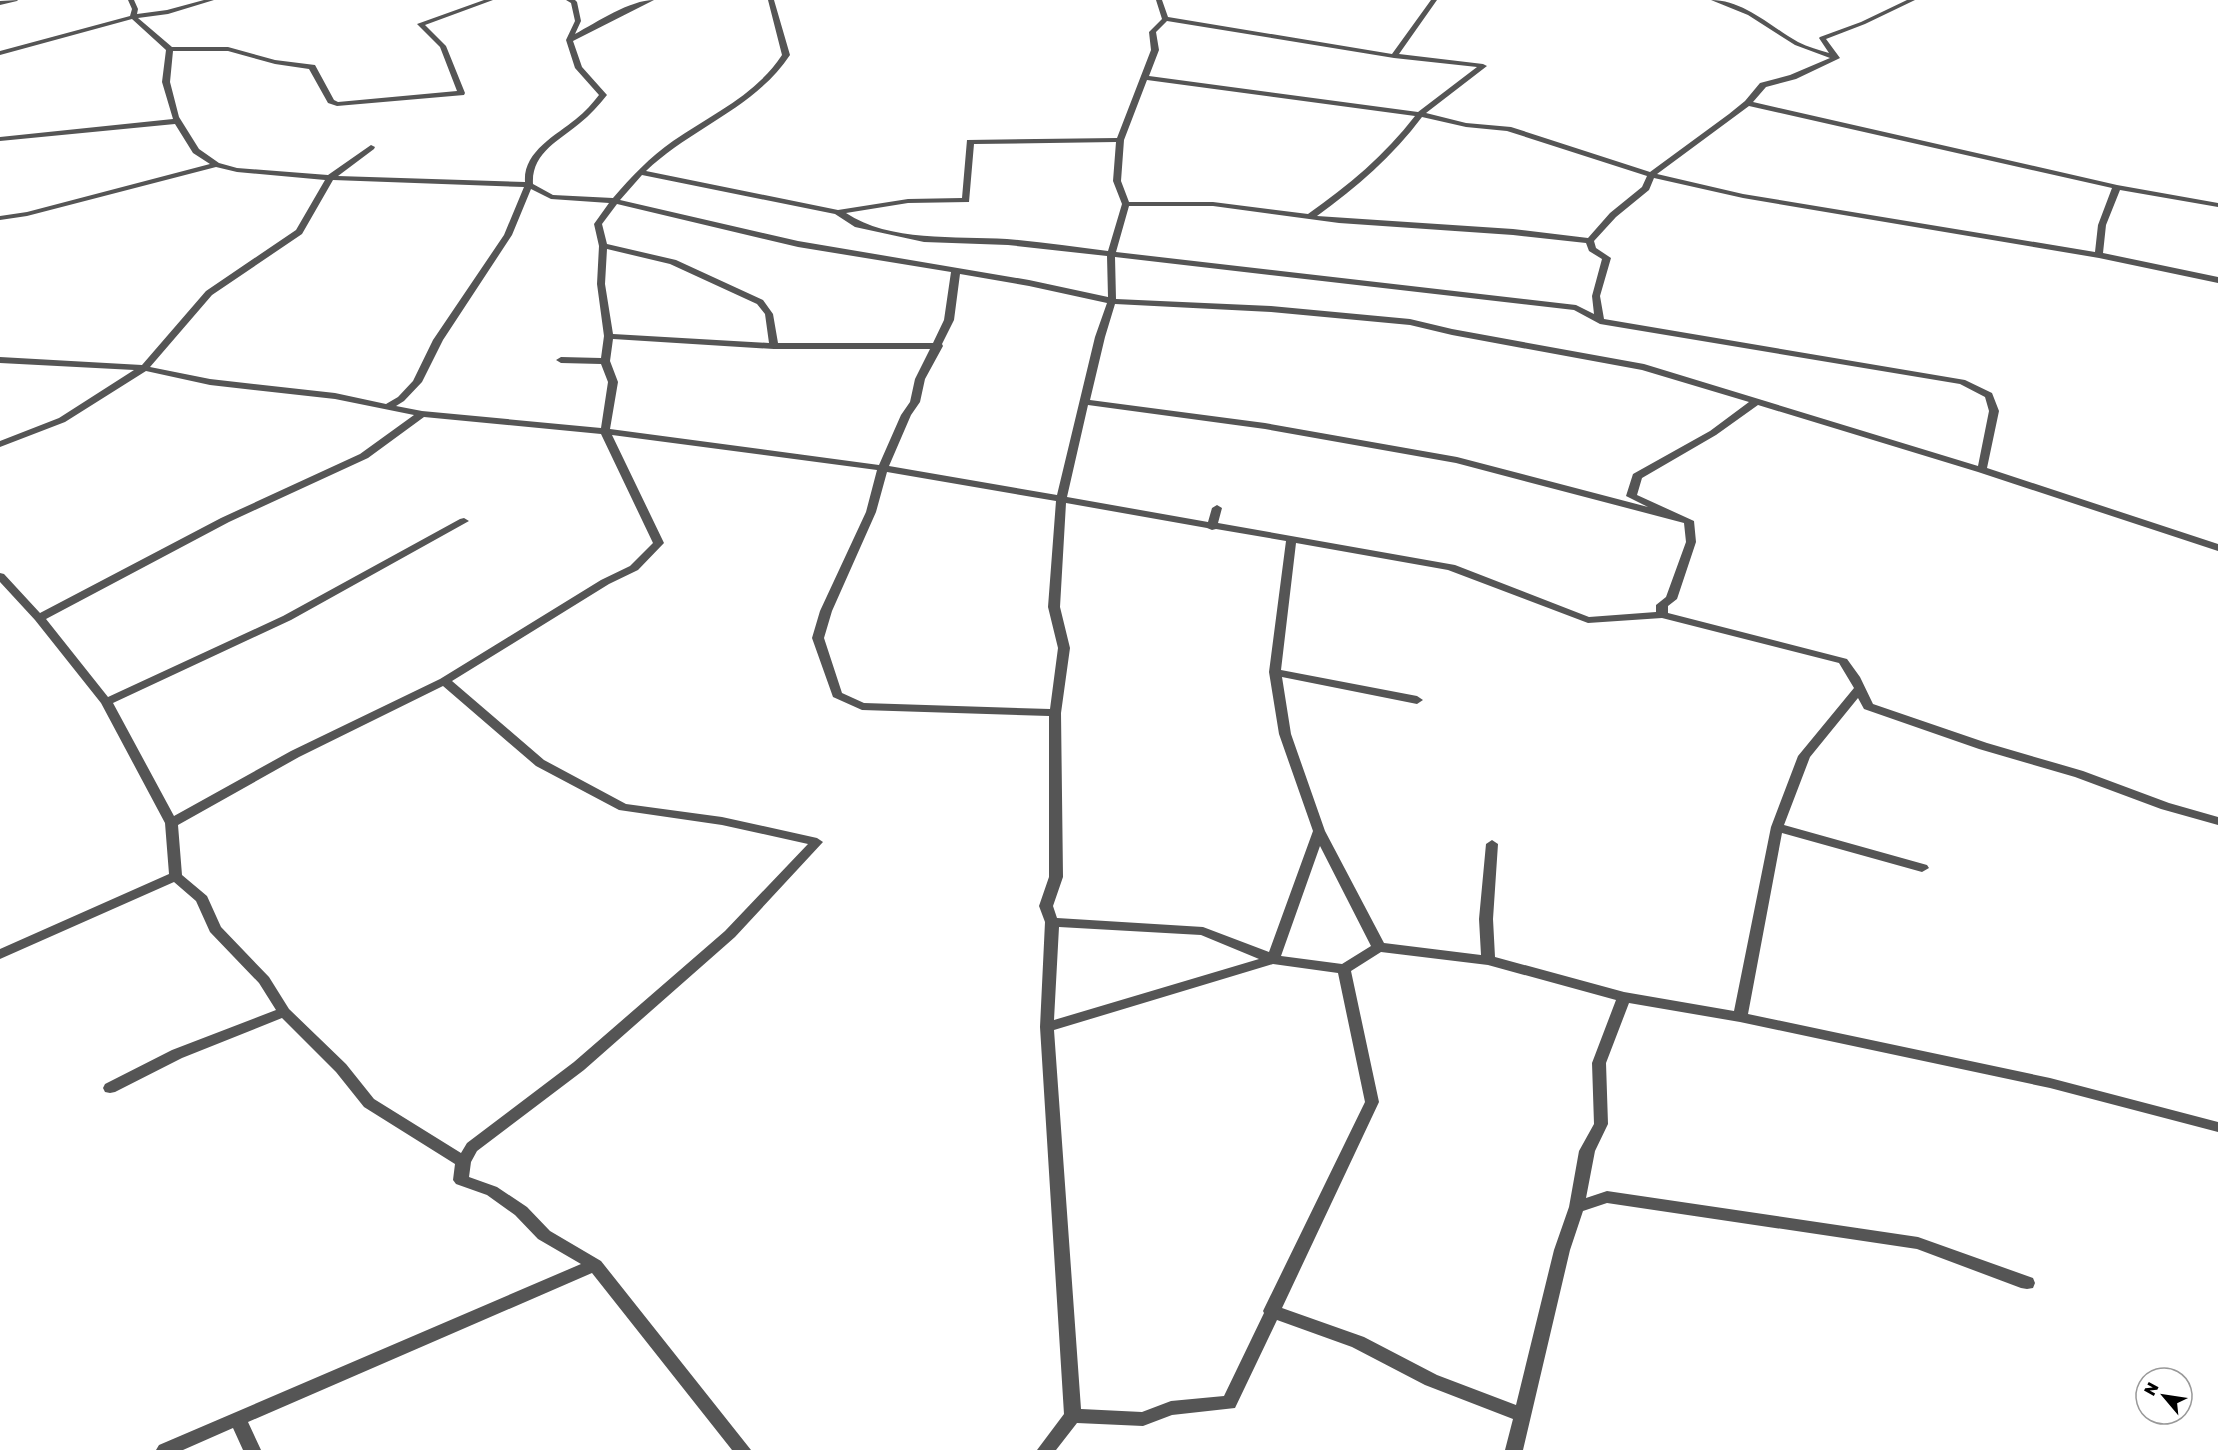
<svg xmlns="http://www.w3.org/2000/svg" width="2218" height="1450" viewBox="0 0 2218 1450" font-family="'Golos Text',sans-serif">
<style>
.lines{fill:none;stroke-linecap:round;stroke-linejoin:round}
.minor{fill:#555;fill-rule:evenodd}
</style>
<rect width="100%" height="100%" fill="#fff"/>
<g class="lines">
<g class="minor">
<polygon points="18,0 17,1 0,5 0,1"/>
<path d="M 128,0 L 134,0 L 138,9 L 137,14 L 167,10 L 204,0 L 214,0 L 168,14 L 138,18 L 172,47 L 228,47 L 275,60 L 315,65 L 334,100 L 338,102 L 457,91 L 440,47 L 417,24 L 484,0 L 493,0 L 425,25 L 446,46 L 465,93 L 464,95 L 337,106 L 328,103 L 309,69 L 275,64 L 228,51 L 173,51 L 170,82 L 179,117 L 199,149 L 219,163 L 237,168 L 328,175 L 371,145 L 375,147 L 374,149 L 338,176 L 525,182 C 523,152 555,136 576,119 C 585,112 592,104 599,95 L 575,68 L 566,40 L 575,21 L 571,3 L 566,0 L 575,0 L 577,2 L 581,21 L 575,34 C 597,22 630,0 654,0 L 573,41 L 582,67 L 607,95 C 599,105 590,115 580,123 C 560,140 531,153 533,184 L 553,195 L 613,198 C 631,177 650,157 673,141 C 712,114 756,95 782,55 L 768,0 L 774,0 L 790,55 C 755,108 691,128 646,171 L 838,210 L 908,199 L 962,198 L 967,140 L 1117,138 L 1151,50 L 1149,32 L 1162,19 L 1156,0 L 1162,0 L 1168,17 L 1392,54 L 1431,0 L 1437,0 L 1399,54 L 1483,64 L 1487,66 L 1426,113 L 1466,123 L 1511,127 L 1650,172 L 1729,114 L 1745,101 L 1760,83 L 1790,75 L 1830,58 L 1795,45 L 1748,15 L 1711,0 C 1744,0 1771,27 1798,42 C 1808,47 1819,50 1829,53 L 1819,38 L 1820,37 L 1861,22 L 1907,0 L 1915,0 L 1865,24 L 1826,39 L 1840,58 L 1838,59 L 1796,79 L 1766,87 L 1753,102 L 2117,185 L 2218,203 L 2218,207 L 2120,190 L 2106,225 L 2103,253 L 2218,277 L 2218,283 L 2099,258 L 1743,198 L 1654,178 L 1649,190 L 1616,217 L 1594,241 L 1596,248 L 1611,258 L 1600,296 L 1604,319 L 1965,380 L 1992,393 L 1999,411 L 1987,468 L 2218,544 L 2218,551 L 1978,472 L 1758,405 L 1716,435 L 1642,478 L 1637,495 L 1694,521 L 1696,542 L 1677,599 L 1668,606 L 1668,613 L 1847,659 L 1860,677 L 1873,704 L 1987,743 L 2083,771 L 2169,803 L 2218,817 L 2218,825 L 2161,809 L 2075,777 L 1979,749 L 1864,709 L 1858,698 L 1810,757 L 1784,825 L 1927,865 L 1929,868 L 1922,872 L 1782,833 L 1748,1014 L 2050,1078 L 2218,1122 L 2218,1132 L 2050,1088 L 1740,1022 L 1629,1003 L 1606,1063 L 1608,1124 L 1595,1151 L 1586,1198 L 1607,1191 L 1918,1237 L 2033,1278 L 2035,1283 L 2033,1288 L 2027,1289 L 2021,1288 L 1917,1249 L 1607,1203 L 1583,1211 L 1570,1250 L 1523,1450 L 1505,1450 L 1513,1419 L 1425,1385 L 1352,1347 L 1277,1320 L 1235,1408 L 1172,1415 L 1143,1426 L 1077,1423 L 1056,1450 L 1037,1450 L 1064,1414 L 1040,1027 L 1045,922 L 1039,906 L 1049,877 L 1049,716 L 862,710 L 833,697 L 812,638 L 820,611 L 866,512 L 877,470 L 612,435 L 664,543 L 638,570 L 609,584 L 452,681 L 544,760 L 626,804 L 722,817 L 817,838 L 823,842 L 735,937 L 584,1070 L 477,1151 L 471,1162 L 469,1177 L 497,1187 L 527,1207 L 550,1231 L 601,1261 L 751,1450 L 732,1450 L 592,1273 L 248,1422 L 261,1450 L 243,1450 L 233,1428 L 183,1450 L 156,1450 L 159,1445 L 581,1264 L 538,1239 L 515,1215 L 487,1195 L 456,1184 L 453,1180 L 455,1164 L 364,1107 L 336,1072 L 282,1018 L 182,1058 L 115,1092 L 110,1093 L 105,1092 L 103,1088 L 105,1084 L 172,1050 L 276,1010 L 259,983 L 210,932 L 196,901 L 174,882 L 0,959 L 0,949 L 169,874 L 165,823 L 101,703 L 35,620 L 0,582 L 0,573 L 4,574 L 40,613 L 221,518 L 360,454 L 414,415 L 335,399 L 210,385 L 146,371 L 65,422 L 0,447 L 0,441 L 59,418 L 134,370 L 0,363 L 0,357 L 142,365 L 206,291 L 296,230 L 325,180 L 237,172 L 216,167 L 27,216 L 0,220 L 0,216 L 27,212 L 210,164 L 193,153 L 175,124 L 0,141 L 0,137 L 173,119 L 162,82 L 166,50 L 132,19 L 0,55 L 0,51 L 130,16 L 132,9 ZM 1167,21 L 1394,58 L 1477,67 L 1418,112 L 1149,76 L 1159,50 L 1156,32 ZM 1147,80 L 1415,116 C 1385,155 1348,186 1308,214 L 1213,202 L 1129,202 L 1121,181 L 1124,140 ZM 1749,106 L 2112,188 L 2098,225 L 2095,252 L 1743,194 L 1657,174 ZM 1422,117 L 1466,127 L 1507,131 L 1647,176 L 1642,187 L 1610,213 L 1588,238 L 1513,229 L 1317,216 C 1357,187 1393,156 1422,117 ZM 1116,142 L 1113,181 L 1122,204 L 1108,251 C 1074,247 1041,242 1007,239 C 956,236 889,242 846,213 L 908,203 L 969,202 L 974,144 ZM 642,175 L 835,214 L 855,227 L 924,242 L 1008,245 L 1107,256 L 1108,297 L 1029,280 L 798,241 L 620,200 ZM 333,180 L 524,187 L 504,235 L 433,340 L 413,381 L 398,397 L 386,404 L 335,393 L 210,379 L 150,367 L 212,295 L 302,234 ZM 531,189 L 551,199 L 609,203 L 594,224 L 599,246 L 597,284 L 604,336 L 601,358 L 561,357 L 556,360 L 561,363 L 601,364 L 608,382 L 601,428 L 422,411 L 396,406 L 404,401 L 422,382 L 443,340 L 512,235 ZM 617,204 L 798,247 L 951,272 L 944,320 L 933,343 L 778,343 L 773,314 L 763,300 L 676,260 L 607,244 L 602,224 ZM 1129,206 L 1213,206 L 1339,223 L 1513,235 L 1586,243 L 1589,251 L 1602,259 L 1592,296 L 1594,314 L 1576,305 L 1116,252 ZM 607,249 L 670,264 L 757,304 L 765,314 L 769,343 L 613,334 L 605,284 ZM 1115,257 L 1574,310 L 1600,324 L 1960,384 L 1985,397 L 1989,411 L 1978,466 L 1644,364 L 1452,329 L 1410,319 L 1271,306 L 1116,299 ZM 960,274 L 1029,286 L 1107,303 L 1095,337 L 1057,495 L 889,466 L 911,415 L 920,402 L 925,379 L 943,346 L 942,344 L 954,320 ZM 1115,304 L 1271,312 L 1410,325 L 1452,335 L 1642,370 L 1749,402 L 1710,431 L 1633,474 L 1626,496 L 1648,507 L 1457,457 L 1265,423 L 1090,400 L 1105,337 ZM 613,339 L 774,349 L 930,349 L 915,379 L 910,402 L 901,415 L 879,465 L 610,429 L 618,382 L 610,361 ZM 1088,405 L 1265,429 L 1456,463 L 1684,523 L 1686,542 L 1666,597 L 1656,605 L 1656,612 L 1589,617 L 1455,565 L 1218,523 L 1222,508 L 1217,505 L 1212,508 L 1208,522 L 1067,497 ZM 424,417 L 601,434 L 653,543 L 630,566 L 601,580 L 440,679 L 291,751 L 174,816 L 113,703 L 291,620 L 469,521 L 464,518 L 460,519 L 283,616 L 108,697 L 46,619 L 229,522 L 368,458 ZM 887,472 L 1056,501 L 1048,607 L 1058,648 L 1050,709 L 864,703 L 842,693 L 824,638 L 832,611 L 876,512 ZM 1066,503 L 1207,528 L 1212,530 L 1216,529 L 1286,541 L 1269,672 L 1279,734 L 1313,831 L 1269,952 L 1203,927 L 1057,918 L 1053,906 L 1063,877 L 1061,713 L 1070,648 L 1060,607 ZM 1296,543 L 1448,570 L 1588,623 L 1662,618 L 1839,663 L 1854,688 L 1798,756 L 1771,827 L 1734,1011 L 1624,992 L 1495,957 L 1493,919 L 1498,844 L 1492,840 L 1486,844 L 1479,919 L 1481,955 L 1384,943 L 1325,831 L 1291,734 L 1282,677 L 1417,704 L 1423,700 L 1417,696 L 1281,670 ZM 443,686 L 536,766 L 619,810 L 722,825 L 808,844 L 725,931 L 574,1062 L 467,1143 L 461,1153 L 374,1099 L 346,1064 L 289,1009 L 269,977 L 221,927 L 207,896 L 182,875 L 178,825 L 299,757 ZM 1320,846 L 1371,946 L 1342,964 L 1281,956 ZM 1059,927 L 1201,935 L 1259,959 L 1054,1020 ZM 1381,952 L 1488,965 L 1616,1000 L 1592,1063 L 1594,1124 L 1579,1151 L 1569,1207 L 1554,1250 L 1516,1405 L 1437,1375 L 1364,1337 L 1282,1308 L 1379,1102 L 1351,971 ZM 1273,964 L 1338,973 L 1365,1102 L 1263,1311 L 1264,1313 L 1224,1396 L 1171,1401 L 1142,1412 L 1081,1409 L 1054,1030 Z"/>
</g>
</g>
<g transform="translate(2164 1396) rotate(299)"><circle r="28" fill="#ffffff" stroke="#999999" stroke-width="1.5"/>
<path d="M0-4.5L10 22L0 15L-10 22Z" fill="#000000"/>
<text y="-9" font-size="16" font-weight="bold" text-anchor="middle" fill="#000000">N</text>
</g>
</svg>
